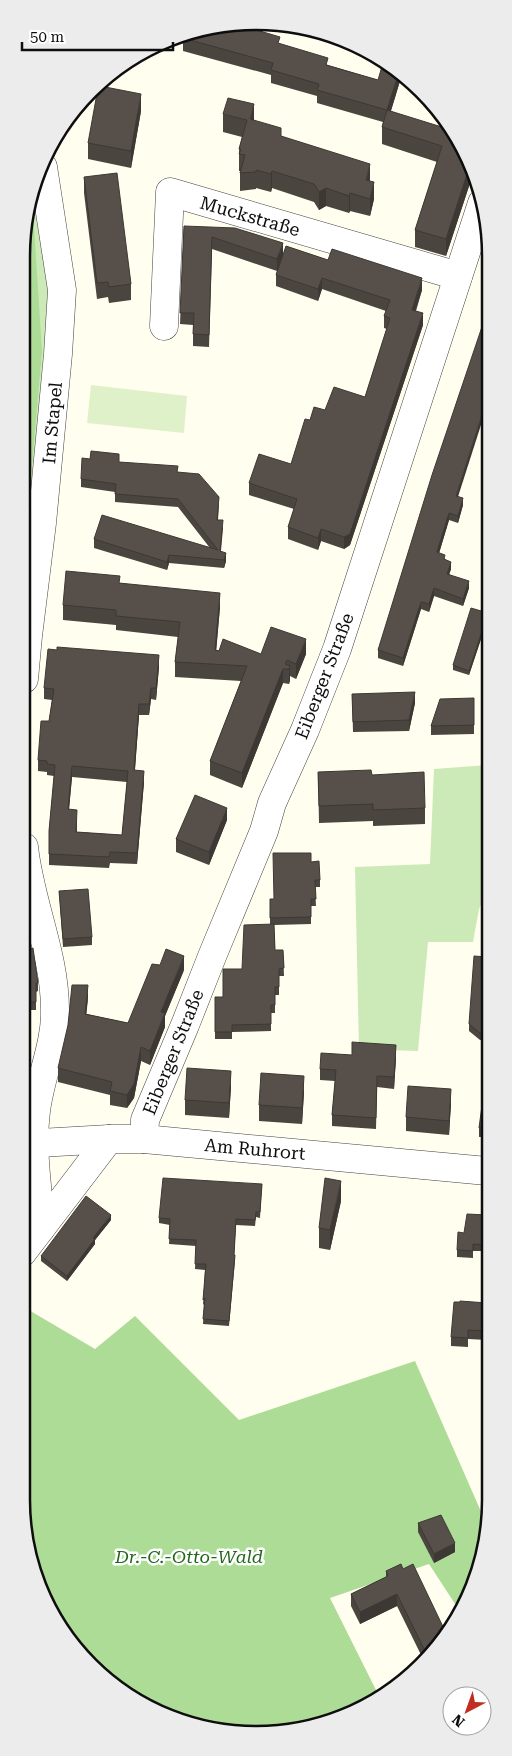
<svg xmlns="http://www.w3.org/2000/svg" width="512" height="1756" viewBox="0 0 512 1756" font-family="'Roboto Serif',serif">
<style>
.green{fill:#cceab7}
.forest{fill:#addc96}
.pitch{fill:#dff1c9}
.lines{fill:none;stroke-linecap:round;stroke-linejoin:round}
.minor-casing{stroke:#414141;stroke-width:29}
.minor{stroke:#fff;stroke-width:28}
.wall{fill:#4b4540;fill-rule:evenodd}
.shaded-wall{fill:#3d3834}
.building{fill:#57504a;stroke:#3d3834;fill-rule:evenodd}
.labels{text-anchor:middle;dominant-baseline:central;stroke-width:5;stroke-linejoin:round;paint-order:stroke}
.street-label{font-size:18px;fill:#0e0e0e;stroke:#fff}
.park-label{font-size:18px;font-style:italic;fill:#23671c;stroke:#fff}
.rim{fill:none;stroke:#0e0e0e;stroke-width:2.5}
</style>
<rect width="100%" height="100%" fill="#fffeef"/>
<g class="green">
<polygon points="37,183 52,291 24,597 26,210"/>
<polygon points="488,765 488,889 479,909 473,942 428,942 418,1051 359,1049 355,867 430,864 434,769"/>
</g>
<g class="forest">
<polygon points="32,196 42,351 25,545 26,210"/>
<polygon points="22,1306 95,1349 135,1316 239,1420 415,1361 486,1523 486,1546 461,1613 429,1564 330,1598 379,1696 317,1727 240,1734 152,1711 80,1655 39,1590 21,1500"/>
</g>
<polygon class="pitch" points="91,385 187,396 184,433 87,423"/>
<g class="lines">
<defs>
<g id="minor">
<polyline points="164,326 170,192 458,276"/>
<polyline points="24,679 28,636 42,523 58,354 62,290 43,167"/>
<path d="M 24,847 C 30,903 55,954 55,1010 C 56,1044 40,1077 36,1111 C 31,1149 38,1189 41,1228"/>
<polyline points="144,1139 145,1120 185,1025 213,954 264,831 272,803 305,730 337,649 482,203"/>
<polyline points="22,1144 109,1139 144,1139 487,1171"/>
<polyline points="22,1253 109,1139"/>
</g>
</defs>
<use href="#minor" class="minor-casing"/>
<use href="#minor" class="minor"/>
</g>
<g class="wall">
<polygon points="216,31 280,44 328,65 378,80 400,73 400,81 391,111 467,152 473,174 446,256 415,247 415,230 437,162 382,144 382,127 383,122 317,103 317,96 271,83 271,75 183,51 183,37"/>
<polygon points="400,73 419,88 400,82"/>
<polygon points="141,111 131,168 88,159 88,143"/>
<polygon points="223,114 254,121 281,136 370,181 374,199 370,216 350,211 349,213 326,206 319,210 314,202 272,188 271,192 256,188 256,189 240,191 240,171 239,171 239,149 242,137 223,132"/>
<polygon points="84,177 131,284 131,300 109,303 108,297 97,299 84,193"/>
<polygon points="184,226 283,255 422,290 416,311 423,325 350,545 344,549 321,541 318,550 288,539 288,527 294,509 249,495 249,483 291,464 310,420 325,410 365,397 387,329 384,328 384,316 386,311 322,289 318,301 276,286 276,275 277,271 212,249 209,347 193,346 193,325 180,324"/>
<polygon points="119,462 178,472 219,505 218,520 223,528 221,551 226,561 224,568 169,563 167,570 94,548 94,539 210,548 178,507 115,502 115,492 81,487 81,479"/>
<polygon points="458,496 463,505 458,523 449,520 439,553 445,559 451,569 449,574 469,588 463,606 434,596 429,612 421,609 403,666 378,658 378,650"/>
<polygon points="120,583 220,607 216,650 261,654 306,654 296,679 290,676 289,684 283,683 242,788 210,775 210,761 241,681 175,677 175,662 178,637 116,630 116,625 63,620 63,605"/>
<polygon points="488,618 469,675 453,670 453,665"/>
<path d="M 159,667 L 156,700 L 151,699 L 149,715 L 139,715 L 135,770 L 144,782 L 137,864 L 110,863 L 109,868 L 49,865 L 49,831 L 54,776 L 47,775 L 47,772 L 38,771 L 38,760 L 49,721 L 52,700 L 44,699 L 44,688 ZM 72,777 L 127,782 L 122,835 L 77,832 L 77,821 L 69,809 Z"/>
<polygon points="352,694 415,703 409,731 353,732"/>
<polygon points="474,698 474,734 431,735 431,726"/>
<polygon points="318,772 372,775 425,808 425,824 373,826 373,821 319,823"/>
<polygon points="227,820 209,865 176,852 176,839"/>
<polygon points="311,862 320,880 320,887 315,887 316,906 311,906 311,924 274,925 275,950 283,950 284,976 279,976 279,995 275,995 275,1013 271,1013 271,1031 232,1032 232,1039 215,1039 215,997 223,997 242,969 270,924 270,899 274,899"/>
<polygon points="59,891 92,937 92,945 63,947"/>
<polygon points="23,951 38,981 38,991 36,992 36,1010 28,1010 28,1022 23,1021"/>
<polygon points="487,957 487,1041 480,1040 469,1031 469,1024"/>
<polygon points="184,970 165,1016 165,1027 150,1065 141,1061 134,1098 127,1108 110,1105 110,1095 58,1082 58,1068 88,998 86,1014 128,1023"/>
<polygon points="352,1055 396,1057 394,1089 377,1087 376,1129 332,1126 332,1115 335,1081 320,1080 320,1069"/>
<polygon points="231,1086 229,1118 185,1115 185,1100"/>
<polygon points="304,1092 302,1124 259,1121 259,1105"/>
<polygon points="487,1098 487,1137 479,1137 479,1128"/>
<polygon points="451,1103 449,1135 406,1131 406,1117"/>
<polygon points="262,1184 260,1218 256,1217 255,1226 236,1225 234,1255 235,1260 229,1326 203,1324 204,1304 203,1305 205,1270 195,1269 196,1246 169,1244 170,1225 159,1223 159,1218"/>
<polygon points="341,1201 330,1250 319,1248 319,1228"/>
<polygon points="487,1215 487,1251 473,1251 473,1258 457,1257 457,1250 464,1233"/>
<polygon points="111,1220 95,1240 95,1244 67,1281 41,1261 41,1256"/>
<polygon points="487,1303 487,1340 468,1339 468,1347 451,1346 451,1337"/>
<polygon points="418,1523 455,1552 434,1563 418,1532"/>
<polygon points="403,1569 446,1633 423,1659 397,1606 360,1624 351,1606 351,1594 386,1577 386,1571"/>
</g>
<g class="shaded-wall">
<polygon points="399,72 400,73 400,81 387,123 387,110"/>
<polygon points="141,94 141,111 131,168 131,151"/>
<polygon points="254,104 254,122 250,119"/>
<polygon points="370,164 370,181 366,180"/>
<polygon points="470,165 473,174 446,256 446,239"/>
<polygon points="272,171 272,188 271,192 271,174"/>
<polygon points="374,182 374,199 370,216 370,199"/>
<polygon points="326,188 326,206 319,210 319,192"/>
<polygon points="350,193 350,211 349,213 349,196"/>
<polygon points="283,243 283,255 277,271 277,259"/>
<polygon points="322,278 322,289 318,301 318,289"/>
<polygon points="422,278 422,290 412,321 412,310"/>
<polygon points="423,313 423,325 350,545 344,549 344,537"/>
<polygon points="488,396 488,403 456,503 456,496"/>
<polygon points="463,498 463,505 458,523 458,516"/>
<polygon points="449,513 449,520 437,560 437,552"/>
<polygon points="321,529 321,541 318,550 318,538"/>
<polygon points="226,553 226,561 224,568 224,560"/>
<polygon points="169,555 169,563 167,570 167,562"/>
<polygon points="451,562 451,569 447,581 447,574"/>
<polygon points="469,581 469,588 463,606 463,599"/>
<polygon points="434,588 434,596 429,612 429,604"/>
<polygon points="220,593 220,607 215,665 215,650"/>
<polygon points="421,602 421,609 403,666 403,658"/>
<polygon points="488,613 488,618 469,675 469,671"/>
<polygon points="306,639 306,654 296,679 296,664"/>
<polygon points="159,655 159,667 156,700 156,688"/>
<polygon points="290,666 290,681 289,684 289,669"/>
<polygon points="283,669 283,683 242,788 242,773"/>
<polygon points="151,688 151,699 149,715 149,704"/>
<polygon points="415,692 415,703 409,731 409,720"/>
<polygon points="139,704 139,715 134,781 134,770"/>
<polygon points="72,766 72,777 68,820 68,809"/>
<polygon points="144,771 144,782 137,864 137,853"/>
<polygon points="227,808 227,820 209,865 209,852"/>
<polygon points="184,956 184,970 165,1016 165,1027 150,1065 150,1051 161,1012"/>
<polygon points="88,985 88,998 85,1028 85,1014"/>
<polygon points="396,1045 396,1057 394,1089 394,1077"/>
<polygon points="141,1047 141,1061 134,1098 127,1108 127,1095"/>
<polygon points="231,1071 231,1086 229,1118 229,1103"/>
<polygon points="304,1076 304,1092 302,1124 302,1108"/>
<polygon points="451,1089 451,1103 449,1135 449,1121"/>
<polygon points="341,1181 341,1201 330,1250 330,1230"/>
<polygon points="111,1215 111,1220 95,1240 95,1244 67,1281 67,1276 93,1238"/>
<polygon points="455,1543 455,1552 434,1563 434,1554"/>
<polygon points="397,1594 397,1606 360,1624 360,1612"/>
</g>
<g class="building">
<polygon points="218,26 243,26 280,37 278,43 328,58 326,65 378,80 383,63 390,65 399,72 387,110 317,90 319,84 271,70 273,63 183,38 183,37 206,27 216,31"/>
<polygon points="100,86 141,94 131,151 88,143 98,88"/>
<polygon points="228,98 254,104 250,119 281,128 281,136 370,164 366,180 374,182 370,199 350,193 349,196 326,188 319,192 314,184 272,171 271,174 256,170 256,172 240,173 245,155 239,154 241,149 239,149 247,120 223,114"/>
<polygon points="387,110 445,128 446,124 467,152 470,165 446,239 415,230 442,146 382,127"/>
<polygon points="117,173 131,284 109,287 108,282 97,283 84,177"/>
<polygon points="184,226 235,228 283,243 277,259 212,237 209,335 193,334 194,313 180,313"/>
<polygon points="286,246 328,260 332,249 422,278 412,310 423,313 350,534 344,537 321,529 318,538 288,527 297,499 249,483 259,454 291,464 305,419 310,420 314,407 325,410 334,387 365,397 390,318 384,316 390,300 322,278 318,289 276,275"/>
<polygon points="489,306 488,396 456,496 463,498 458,516 449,513 437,552 445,555 444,559 451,562 447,574 469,581 463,599 434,588 429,604 421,602 403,658 378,650 432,475"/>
<polygon points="91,451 119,454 119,462 178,466 177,472 199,474 219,497 217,520 223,520 220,551 226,553 224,560 169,555 167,562 94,539 102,515 218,550 178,499 115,494 116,484 81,479 82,458 90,459"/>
<polygon points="66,571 120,576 119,583 220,593 215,650 219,651 223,639 261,654 271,627 306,639 296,664 287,660 285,664 290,666 289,669 283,669 242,773 210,761 247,666 175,662 180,622 116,616 116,610 63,605"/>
<polygon points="471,608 488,613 469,671 453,665"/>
<path d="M 57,647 L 159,655 L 156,688 L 151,688 L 149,704 L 139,704 L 134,770 L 144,771 L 137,853 L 110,852 L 109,857 L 49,854 L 49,831 L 55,765 L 47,764 L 47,761 L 38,760 L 41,721 L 49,721 L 54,689 L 44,688 L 48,649 L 57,650 ZM 72,766 L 128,771 L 122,835 L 76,832 L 77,810 L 68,809 Z"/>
<polygon points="415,692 409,720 353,722 352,694"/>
<polygon points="474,698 474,725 431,726 440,699"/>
<polygon points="371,770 372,775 424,772 425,808 373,810 373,804 319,806 318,772"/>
<polygon points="195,795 227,808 209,852 176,839"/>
<polygon points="273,853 311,853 311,862 319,861 320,880 315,880 316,899 311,899 311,917 270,918 270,899 274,899"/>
<polygon points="88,889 92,937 63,939 59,891"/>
<polygon points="274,924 275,950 283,950 284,968 279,969 279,987 275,987 275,1005 271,1005 271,1024 232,1025 232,1032 215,1032 215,997 223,997 223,969 242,969 244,925"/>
<polygon points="33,948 38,983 36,983 36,1002 28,1002 28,1014 23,1013 23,951"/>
<polygon points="166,949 184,956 161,1012 165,1013 150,1051 141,1047 134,1084 127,1095 110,1091 112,1082 58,1068 68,1025 72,985 88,985 85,1014 128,1023 152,964 160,965"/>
<polygon points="474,956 487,957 487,1034 480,1033 469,1024"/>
<polygon points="352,1042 396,1045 394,1077 377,1076 376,1118 332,1115 336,1070 320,1069 321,1053 352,1055"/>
<polygon points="187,1068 231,1071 229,1103 185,1100"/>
<polygon points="261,1073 304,1076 302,1108 259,1105"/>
<polygon points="408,1086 451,1089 449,1121 406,1117"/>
<polygon points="483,1098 487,1098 487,1128 479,1128"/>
<polygon points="163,1178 262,1184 260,1212 256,1212 255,1220 236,1219 234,1255 235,1255 229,1321 203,1319 205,1298 203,1300 206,1264 195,1264 196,1240 169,1239 170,1219 159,1218"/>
<polygon points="325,1178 341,1181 330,1230 319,1228"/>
<polygon points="86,1196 111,1215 93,1238 95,1239 67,1276 41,1256"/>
<polygon points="467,1214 487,1215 487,1245 473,1244 473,1251 457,1250 458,1232 464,1233"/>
<polygon points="460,1301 487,1303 487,1331 468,1330 468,1338 451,1337 454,1302 460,1302"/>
<polygon points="441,1515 455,1543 434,1554 418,1523"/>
<polygon points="401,1564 403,1569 413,1564 446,1633 430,1651 426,1653 397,1594 360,1612 351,1594 388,1576 386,1571"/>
</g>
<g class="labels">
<g class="street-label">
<text transform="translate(250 216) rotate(16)">Muckstraße</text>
<text transform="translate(52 423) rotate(-85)">Im Stapel</text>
<text transform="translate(324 676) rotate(-69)">Eiberger Straße</text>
<text transform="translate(173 1052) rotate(-68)">Eiberger Straße</text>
<text transform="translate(255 1149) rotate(5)">Am Ruhrort</text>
</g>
<g class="park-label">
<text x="189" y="1556">Dr.-C.-Otto-Wald</text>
</g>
</g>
<path d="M0 0H512V1756H0ZM256 30H256A226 226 0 0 1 482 256V1500A226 226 0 0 1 256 1726H256A226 226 0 0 1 30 1500V256A226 226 0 0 1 256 30Z" fill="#ececec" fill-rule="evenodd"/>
<path class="rim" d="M256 30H256A226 226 0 0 1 482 256V1500A226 226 0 0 1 256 1726H256A226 226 0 0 1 30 1500V256A226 226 0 0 1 256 30Z"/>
<g transform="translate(467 1711) rotate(221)"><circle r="24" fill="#ffffff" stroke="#9f9f9f"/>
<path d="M0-4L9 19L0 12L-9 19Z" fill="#c22d22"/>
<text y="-8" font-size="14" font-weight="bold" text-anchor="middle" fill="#0e0e0e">N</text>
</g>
<path d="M22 42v8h151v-8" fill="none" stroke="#0e0e0e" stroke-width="2.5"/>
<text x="30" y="42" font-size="15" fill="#0e0e0e" stroke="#ffffff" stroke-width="4" paint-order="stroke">50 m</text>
</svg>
